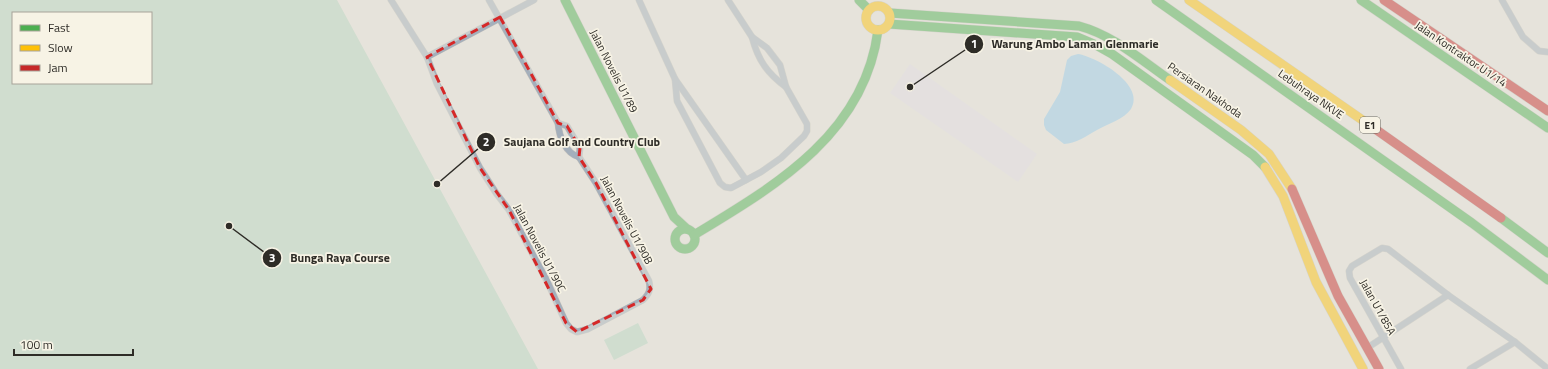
<svg xmlns="http://www.w3.org/2000/svg" width="1548" height="369" viewBox="0 0 1548 369" font-family="'Titillium Web',sans-serif">
<style>
.commercial{fill:#e2dce5}
.green{fill:#b7d4c1;fill-rule:evenodd}
.water{fill:#97cbec}
.lines{fill:none;stroke-linecap:round;stroke-linejoin:round}
.street-casing{stroke:#c4c1bb;stroke-width:7}
.fast-casing{stroke:#c4c1bb;stroke-width:10}
.slow-casing{stroke:#c4c1bb;stroke-width:10}
.jam-casing{stroke:#c4c1bb;stroke-width:10}
.street{stroke:#a4afbb;stroke-width:6}
.fast{stroke:#4caf50;stroke-width:9}
.slow{stroke:#ffc107;stroke-width:9}
.jam{stroke:#c62828;stroke-width:9}
.marked{fill:none;stroke:#d62828;stroke-width:3;stroke-dasharray:8 5;stroke-linejoin:round}
.labels{text-anchor:middle;dominant-baseline:central;stroke-width:3.5;stroke-linejoin:round;paint-order:stroke}
.shield{fill:#f7f3e5;stroke:#6a6860;stroke-width:1}
.shield-label{font-size:10px;font-weight:bold;fill:#2e2c27}
.street-label{font-size:11px;fill:#2e2c27;stroke:#f7f3e5}
.leader{fill:none;stroke:#2e2c27;stroke-width:1.5}
.callout-dot{fill:#2e2c27;stroke:#f7f3e5;stroke-width:1.5}
.mark-label{font-size:12px;text-anchor:middle;font-weight:bold;fill:#fff}
.callout-label{font-size:12px;text-anchor:middle;font-weight:bold;fill:#2e2c27;stroke:#f7f3e5;stroke-width:3.5;stroke-linejoin:round;paint-order:stroke}
</style>
<rect width="100%" height="100%" fill="#e6e3db"/>
<polygon class="commercial" points="910,64 1037,154 1018,182 890,93"/>
<g class="green">
<path d="M 0,0 L 337,0 L 538,369 L 0,369 ZM 13,13 L 151,13 L 151,83 L 13,83 Z"/>
<polygon points="638,323 648,343 614,360 604,340"/>
</g>
<path class="water" d="M 1078,54 C 1097,57 1146,85 1131,109 C 1124,119 1108,124 1097,130 C 1088,135 1075,144 1064,144 L 1046,130 L 1044,125 L 1044,119 L 1060,92 L 1067,60 L 1071,56 Z"/>
<g class="lines">
<defs>
<g id="street">
<path d="M 391,0 L 427,57 L 437,84 L 480,168 L 496,193 L 509,210 L 547,281 L 566,323 L 571,329 L 577,332 L 588,329 L 643,300 C 649,294 651,290 649,281 L 596,183 L 579,157 L 580,148 L 567,126 L 558,123"/>
<path d="M 489,0 L 558,123 C 559,136 565,153 579,157"/>
<polyline points="639,0 675,79 746,180"/>
<polyline points="1502,0 1523,37 1539,51 1548,52"/>
<path d="M 752,37 C 758,60 767,73 786,87"/>
<polyline points="427,57 534,0"/>
<polyline points="675,79 677,101 720,183 725,187 731,188 761,172 781,158 804,136 807,131 807,124 786,87 780,65 767,48 752,37 728,0"/>
<polyline points="1367,348 1448,295"/>
<polyline points="1401,369 1350,278 1349,271 1352,266 1382,248 1388,249 1448,295 1515,342 1548,369"/>
<polyline points="1470,369 1515,342"/>
</g>
<g id="fast">
<polyline points="565,0 674,217 687,229"/>
<polyline points="859,0 869,10"/>
<polyline points="1156,0 1472,223 1548,280"/>
<polyline points="1361,0 1548,128"/>
<path d="M 890,13 L 1079,26 C 1113,35 1141,60 1170,80"/>
<polyline points="889,24 1077,37 1096,45 1112,54 1253,155 1265,167"/>
<polyline points="1501,218 1548,253"/>
<circle cx="685" cy="239" r="10"/>
<path d="M 694,235 C 775,186 865,134 878,30"/>
</g>
<g id="slow">
<polyline points="1189,0 1371,126"/>
<circle cx="878" cy="18" r="12"/>
<polyline points="1170,80 1241,130 1269,154 1292,189"/>
<polyline points="1265,167 1283,196 1316,282 1363,369"/>
</g>
<g id="jam">
<polyline points="1384,0 1548,111"/>
<polyline points="1371,126 1501,218"/>
<polyline points="1292,189 1338,296 1379,369"/>
</g>
</defs>
<use href="#street" class="street-casing"/>
<use href="#fast" class="fast-casing"/>
<use href="#slow" class="slow-casing"/>
<use href="#jam" class="jam-casing"/>
<use href="#street" class="street"/>
<use href="#fast" class="fast"/>
<use href="#slow" class="slow"/>
<use href="#jam" class="jam"/>
</g>
<path d="M0 0H1548V369H0ZM 500,17 L 558,123 L 567,126 L 580,148 L 579,157 L 596,183 L 651,289 L 643,300 L 577,332 L 566,323 L 509,210 L 480,168 L 427,57 Z" fill="#e6e3db" fill-opacity=".55" fill-rule="evenodd"/>
<path class="marked" d="M 500,17 L 558,123 L 567,126 L 580,148 L 579,157 L 596,183 L 651,289 L 643,300 L 577,332 L 566,323 L 509,210 L 480,168 L 427,57 Z"/>
<g class="labels">
<rect class="shield" x="1360" y="117" width="20" height="16" rx="3"/>
<g class="shield-label">
<text x="1370" y="125">E1</text>
</g>
<g class="street-label">
<text transform="translate(1461 54) rotate(34)">Jalan Kontraktor U1/14</text>
<text transform="translate(614 71) rotate(63)">Jalan Novelis U1/89</text>
<text transform="translate(1205 90) rotate(35)">Persiaran Nakhoda</text>
<text transform="translate(1311 94) rotate(35)">Lebuhraya NKVE</text>
<text transform="translate(627 220) rotate(62)">Jalan Novelis U1/90B</text>
<text transform="translate(540 248) rotate(62)">Jalan Novelis U1/90C</text>
<text transform="translate(1378 307) rotate(61)">Jalan U1/85A</text>
</g>
</g>
<path class="leader" d="M910 87L974 44M437 184L486 142M229 226L272 258"/>
<g class="callout-dot">
<circle cx="910" cy="87" r="4"/>
<circle cx="437" cy="184" r="4"/>
<circle cx="229" cy="226" r="4"/>
<circle cx="974" cy="44" r="10"/>
<circle cx="486" cy="142" r="10"/>
<circle cx="272" cy="258" r="10"/>
</g>
<g class="mark-label">
<text x="974" y="48">1</text>
<text x="486" y="146">2</text>
<text x="272" y="262">3</text>
</g>
<g class="callout-label">
<text x="1075" y="48">Warung Ambo Laman Glenmarie</text>
<text x="582" y="146">Saujana Golf and Country Club</text>
<text x="340" y="262">Bunga Raya Course</text>
</g>
<rect x="12" y="12" width="140" height="72" fill="#f7f3e5" stroke="#a7a399"/>
<rect x="20" y="25" width="20" height="6" fill="#4caf50" stroke="#a7a399"/>
<text x="48" y="32" font-size="12" fill="#2e2c27">Fast</text>
<rect x="20" y="45" width="20" height="6" fill="#ffc107" stroke="#a7a399"/>
<text x="48" y="52" font-size="12" fill="#2e2c27">Slow</text>
<rect x="20" y="65" width="20" height="6" fill="#c62828" stroke="#a7a399"/>
<text x="48" y="72" font-size="12" fill="#2e2c27">Jam</text>
<path d="M14 349v6h119v-6" fill="none" stroke="#2e2c27" stroke-width="2"/>
<text x="20" y="349" font-size="12" fill="#2e2c27" stroke="#f7f3e5" stroke-width="3" paint-order="stroke">100 m</text>
</svg>
